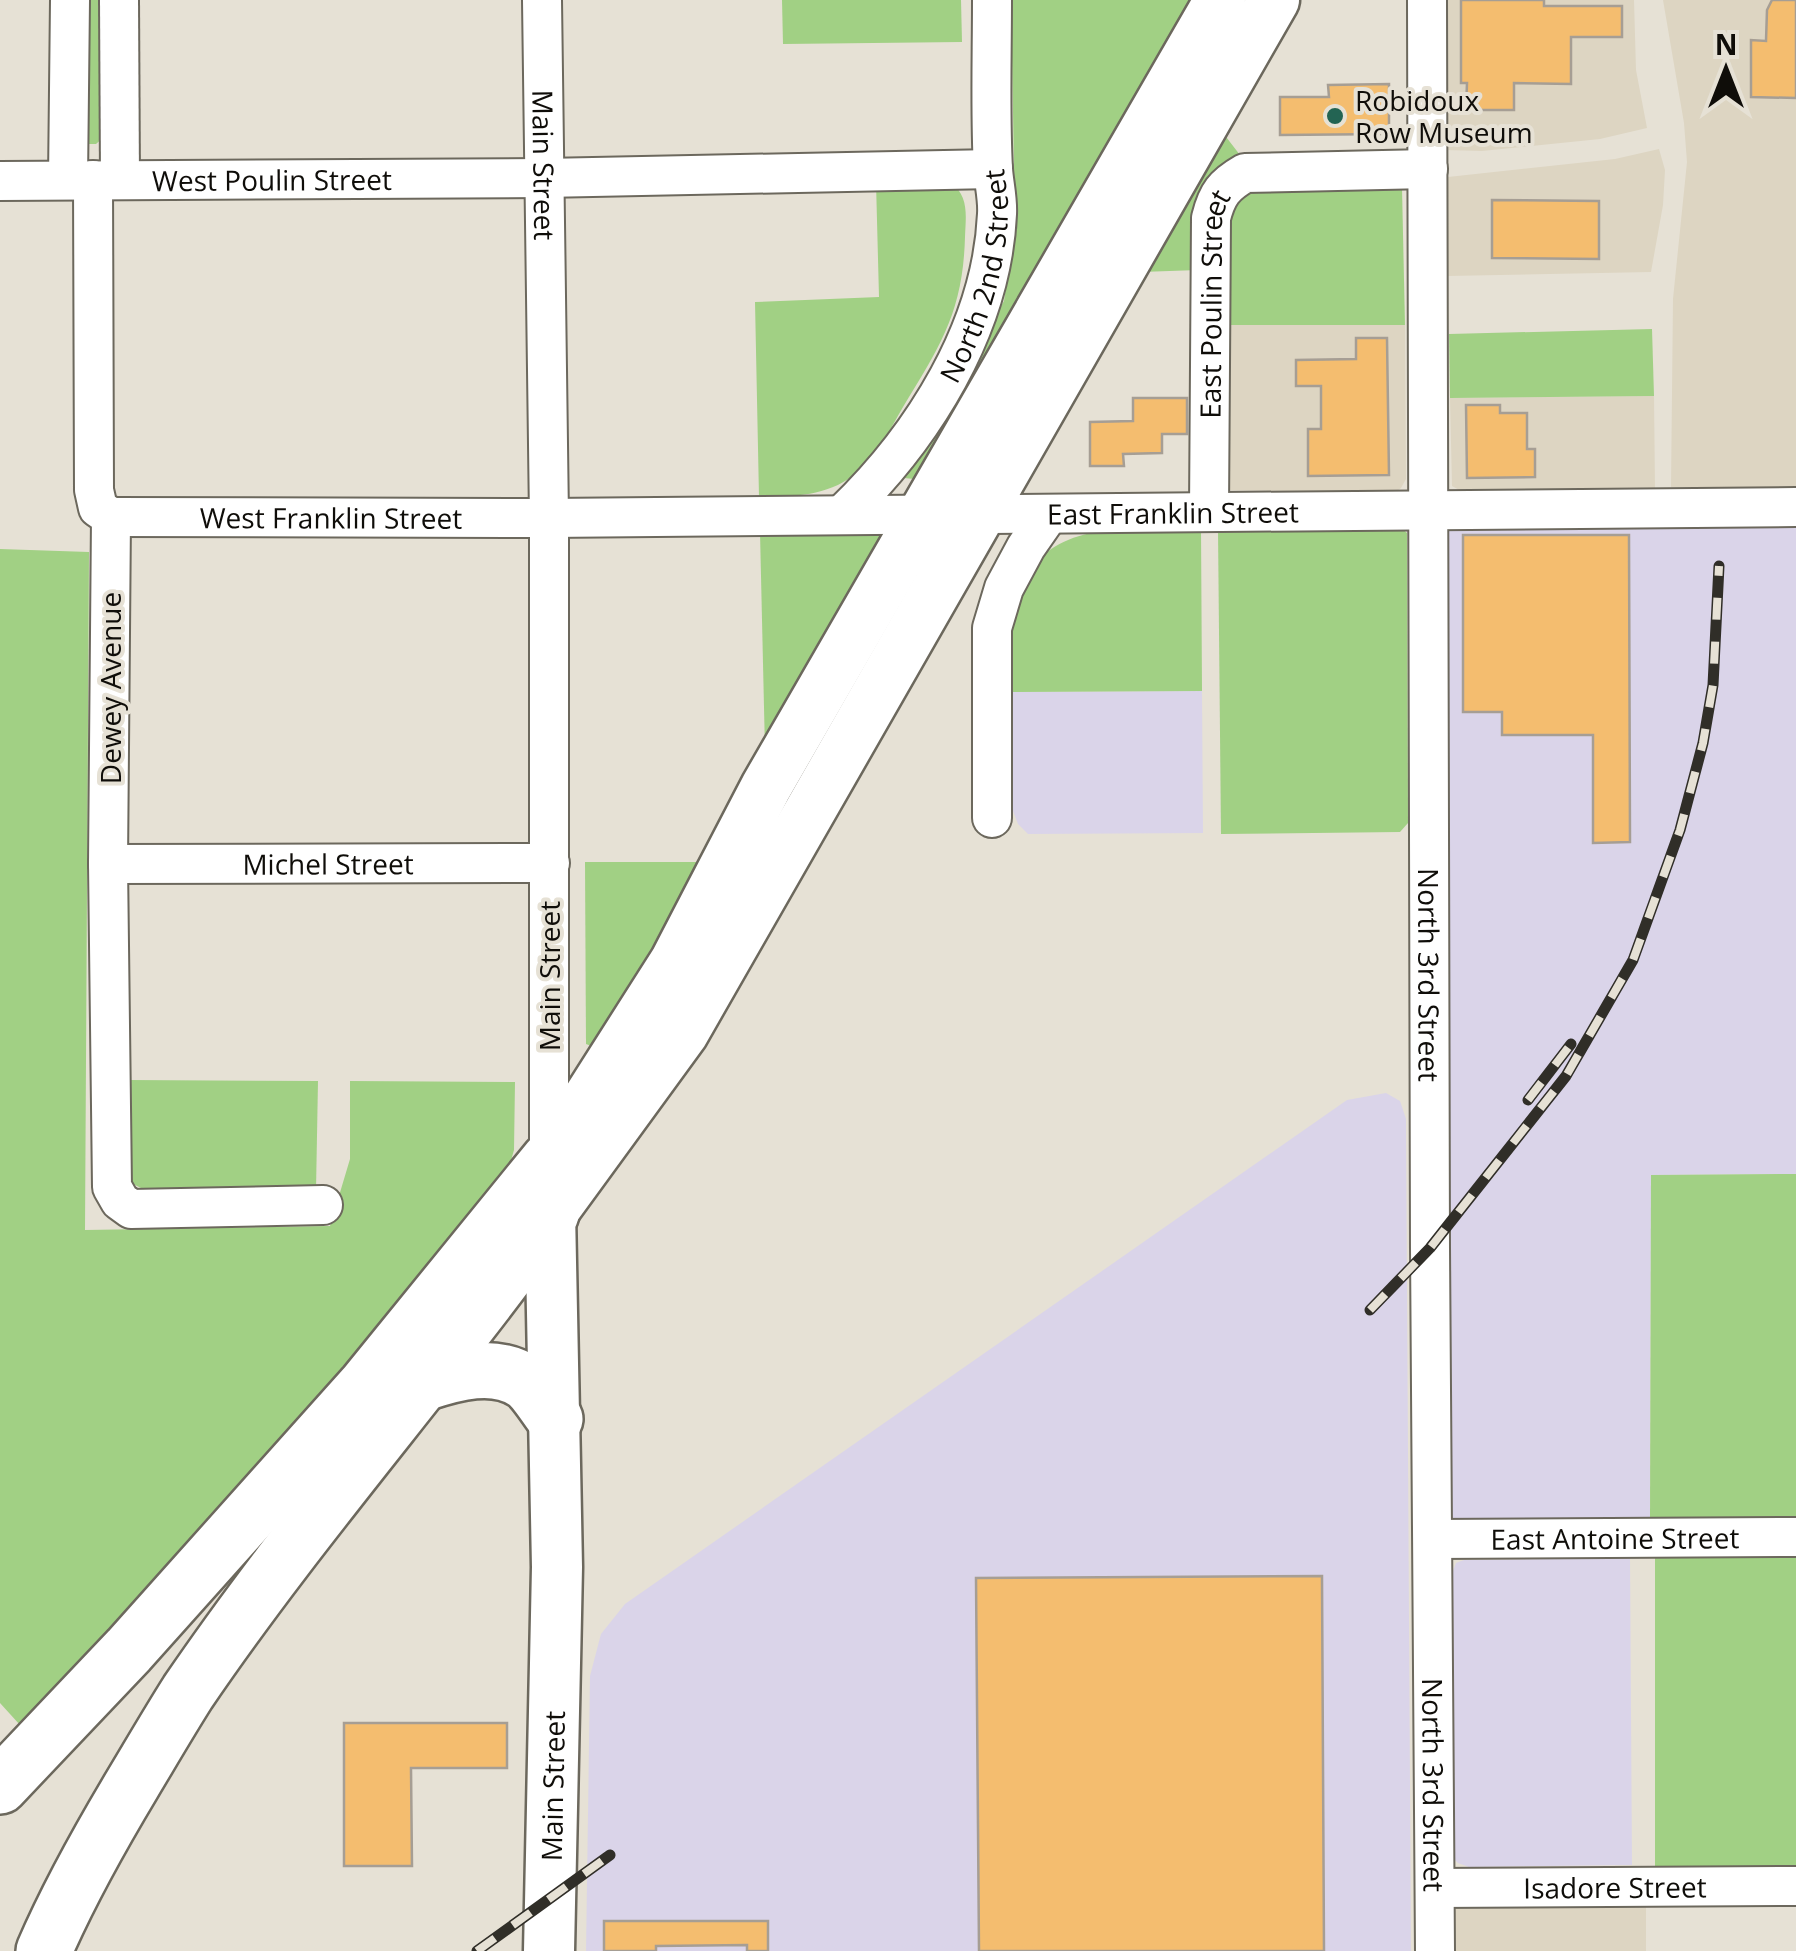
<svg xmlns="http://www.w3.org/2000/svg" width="1796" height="1951" viewBox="0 0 1796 1951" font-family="'Open Sans',sans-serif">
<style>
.built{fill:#ddd5c2}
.industrial{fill:#dad4e9}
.green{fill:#a1d084}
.building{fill:#f4bd6f;stroke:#a69e94;stroke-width:2.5}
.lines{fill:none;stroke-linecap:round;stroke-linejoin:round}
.minor-casing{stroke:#6c685d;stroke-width:42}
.major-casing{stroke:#6c685d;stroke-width:55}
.highway-casing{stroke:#6c685d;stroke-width:60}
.minor{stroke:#fff;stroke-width:38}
.major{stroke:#fff;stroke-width:50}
.highway{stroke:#fff;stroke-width:55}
.rail-casing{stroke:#302e28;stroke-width:11}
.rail{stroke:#e6e1d5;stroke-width:8;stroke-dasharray:22;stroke-linecap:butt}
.poi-dot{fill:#236453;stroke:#e6e1d5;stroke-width:4}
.labels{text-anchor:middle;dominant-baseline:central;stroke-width:8;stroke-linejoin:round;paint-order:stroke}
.poi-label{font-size:28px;fill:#0f0d09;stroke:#e6e1d5;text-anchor:start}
.street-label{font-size:28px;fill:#0f0d09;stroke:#e6e1d5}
</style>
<rect width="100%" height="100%" fill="#e6e1d5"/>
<g class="built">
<polygon points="1445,0 1634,0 1636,70 1647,128 1600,139 1482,151 1445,150"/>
<polygon points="1663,0 1796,0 1796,487 1671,487 1673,299 1687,162 1684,123"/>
<polygon points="1659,149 1665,170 1663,205 1651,272 1447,276 1448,177 1615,159"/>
<polygon points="1224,325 1405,325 1406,479 1401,488 1394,493 1222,490"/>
<polygon points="1654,396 1655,489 1461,491 1452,486 1450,398"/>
<polygon points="1646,1897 1646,1951 1453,1951 1453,1915 1459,1903"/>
</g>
<g class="industrial">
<polygon points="1796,523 1796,1174 1651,1175 1650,1522 1453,1521 1450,1508 1448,531 1458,526"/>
<polygon points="1202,691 1203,833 1028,834 1018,824 1013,811 1012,692"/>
<polygon points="1386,1093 1400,1101 1406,1119 1411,1951 586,1951 590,1676 601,1634 625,1604 1347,1100"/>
<polygon points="1630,1558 1632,1865 1469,1867 1458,1863 1453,1858 1453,1571 1456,1563 1464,1560"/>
</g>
<g class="green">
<polygon points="84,0 103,0 104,137 96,144 87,144"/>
<polygon points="782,0 961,0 962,42 783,44"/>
<polygon points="1011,0 1197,0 924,480 904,478 1004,301 1015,224"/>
<polygon points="1223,133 1240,155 1217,174 1198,270 1141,272"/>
<path d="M 950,181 C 969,197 966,213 965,237 C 963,311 941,345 903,407 C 889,431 877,458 854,475 C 825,497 794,496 759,497 L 755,302 L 879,297 L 876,182 Z"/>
<polygon points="1250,184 1402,188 1405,325 1224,325 1225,216"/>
<polygon points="1652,329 1654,396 1450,398 1449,334"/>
<polygon points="1400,527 1407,533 1408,823 1400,832 1221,834 1218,530"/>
<path d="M 1201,528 L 1202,691 L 1013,692 C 1013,667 1010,640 1014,615 C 1028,516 1127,528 1201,528 Z"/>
<polygon points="879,531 890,537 765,751 760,532"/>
<polygon points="0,549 89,552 85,1230 330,1226 350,1159 350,1081 515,1082 514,1150 508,1171 181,1570 20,1725 0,1703"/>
<polygon points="585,862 706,862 594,1047 586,1044"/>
<polygon points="127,1080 318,1081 316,1190 147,1191 129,1182"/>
<polygon points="1796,1174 1796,1520 1650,1522 1651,1175"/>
<polygon points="1796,1555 1796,1866 1655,1868 1655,1557"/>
</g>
<g class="building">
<polygon points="1461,0 1544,0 1544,6 1622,6 1622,37 1571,37 1571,84 1514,83 1514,110 1466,110 1467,83 1461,83"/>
<polygon points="1772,0 1796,0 1796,98 1751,97 1751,40 1766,41 1767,10"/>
<polygon points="1389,84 1389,134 1280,135 1280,97 1329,97 1328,85"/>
<polygon points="1492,200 1599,201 1599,259 1492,258"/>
<polygon points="1356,338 1387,338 1389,475 1308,476 1308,429 1321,429 1321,386 1296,386 1296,360 1356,359"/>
<polygon points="1133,398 1187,398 1187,434 1162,434 1162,453 1123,454 1124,466 1090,466 1090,422 1133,421"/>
<polygon points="1466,405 1500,405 1500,413 1527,413 1527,449 1535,449 1535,477 1467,478"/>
<polygon points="1463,535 1629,535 1630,842 1593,843 1593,735 1502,735 1502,712 1463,712"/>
<polygon points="1322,1576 1324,1951 979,1951 976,1578"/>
<polygon points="344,1723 507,1723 507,1768 411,1768 412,1866 344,1866"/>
<polygon points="604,1921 768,1921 768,1951 747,1951 747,1945 656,1946 656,1951 604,1951"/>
</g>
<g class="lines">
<defs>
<g id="minor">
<polyline points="119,0 120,180"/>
<path id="s1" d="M 542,0 L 549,518 L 549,1160"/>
<path id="s2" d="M 1427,0 L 1430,1248 L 1435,1951"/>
<polyline points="68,180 70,0"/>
<polyline points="93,180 94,490 98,508 111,517 108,864 112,1187 120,1201 131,1209 323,1205"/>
<path id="s3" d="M 0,181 L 544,178 L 993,169"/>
<path id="s4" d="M 1209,512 L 1211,218 C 1217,194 1224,185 1245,173 L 1428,169"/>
<path id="s5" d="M 843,514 C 923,437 992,328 997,214 C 998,199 994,184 993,169 C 990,113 992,56 992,0"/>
<path id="s6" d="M 111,517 L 549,518 L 1796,507"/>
<polyline points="992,818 992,628 1004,588 1026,547 1049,514"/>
<path id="s7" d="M 108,864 L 550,863"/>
<path id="s8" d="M 1433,1539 L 1796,1537"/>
<path id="s9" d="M 1435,1888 L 1796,1886"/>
</g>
<g id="major">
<polyline points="551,1214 683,1033 1274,0"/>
<path id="s10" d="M 549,1951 L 557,1567 L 549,1160 L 675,962 L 766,787 L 1220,0"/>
</g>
<g id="highway">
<path d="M 424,1383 C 454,1373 495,1361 525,1382 C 536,1390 546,1408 555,1419"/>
<polyline points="0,1786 129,1650 366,1385 549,1160"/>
<path d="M 44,1951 C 69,1893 100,1838 133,1783 C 151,1753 169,1722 188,1692 C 301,1526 435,1376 551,1214"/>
</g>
</defs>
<use href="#minor" class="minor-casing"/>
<use href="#major" class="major-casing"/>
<use href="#highway" class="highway-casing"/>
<use href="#minor" class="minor"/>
<use href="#major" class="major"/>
<use href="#highway" class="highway"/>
<defs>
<g id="rail">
<polyline points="1528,1100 1571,1044"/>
<polyline points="1370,1310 1430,1248 1566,1076 1633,960 1680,830 1703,743 1713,685 1719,566"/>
<polyline points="477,1951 610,1855"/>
</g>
</defs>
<use href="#rail" class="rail-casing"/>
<use href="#rail" class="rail"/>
</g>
<circle class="poi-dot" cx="1335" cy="116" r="10"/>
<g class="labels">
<g class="poi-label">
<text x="1355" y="100">Robidoux<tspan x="1355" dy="32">Row Museum</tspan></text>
</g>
<g class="street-label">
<text stroke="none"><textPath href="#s1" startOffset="165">Main Street</textPath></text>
<text stroke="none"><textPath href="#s3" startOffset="272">West Poulin Street</textPath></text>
<text stroke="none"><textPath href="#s5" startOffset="280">North 2nd Street</textPath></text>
<text stroke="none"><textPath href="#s4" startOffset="208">East Poulin Street</textPath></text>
<text stroke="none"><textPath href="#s6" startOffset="1062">East Franklin Street</textPath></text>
<text stroke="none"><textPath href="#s6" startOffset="220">West Franklin Street</textPath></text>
<text transform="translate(110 688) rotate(-90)">Dewey Avenue</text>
<text stroke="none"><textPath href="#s7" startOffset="220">Michel Street</textPath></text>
<text transform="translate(549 976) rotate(-90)">Main Street</text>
<text stroke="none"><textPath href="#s2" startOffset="975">North 3rd Street</textPath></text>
<text stroke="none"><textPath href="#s8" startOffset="182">East Antoine Street</textPath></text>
<text stroke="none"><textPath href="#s10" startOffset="165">Main Street</textPath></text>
<text stroke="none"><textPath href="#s2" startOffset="1785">North 3rd Street</textPath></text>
<text stroke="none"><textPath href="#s9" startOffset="180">Isadore Street</textPath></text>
</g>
</g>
<g transform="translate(1726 70)" stroke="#e6e1d5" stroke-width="8" paint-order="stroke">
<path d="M0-8L18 38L0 25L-18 38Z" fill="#0f0d09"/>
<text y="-15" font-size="28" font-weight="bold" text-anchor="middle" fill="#0f0d09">N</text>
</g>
</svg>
